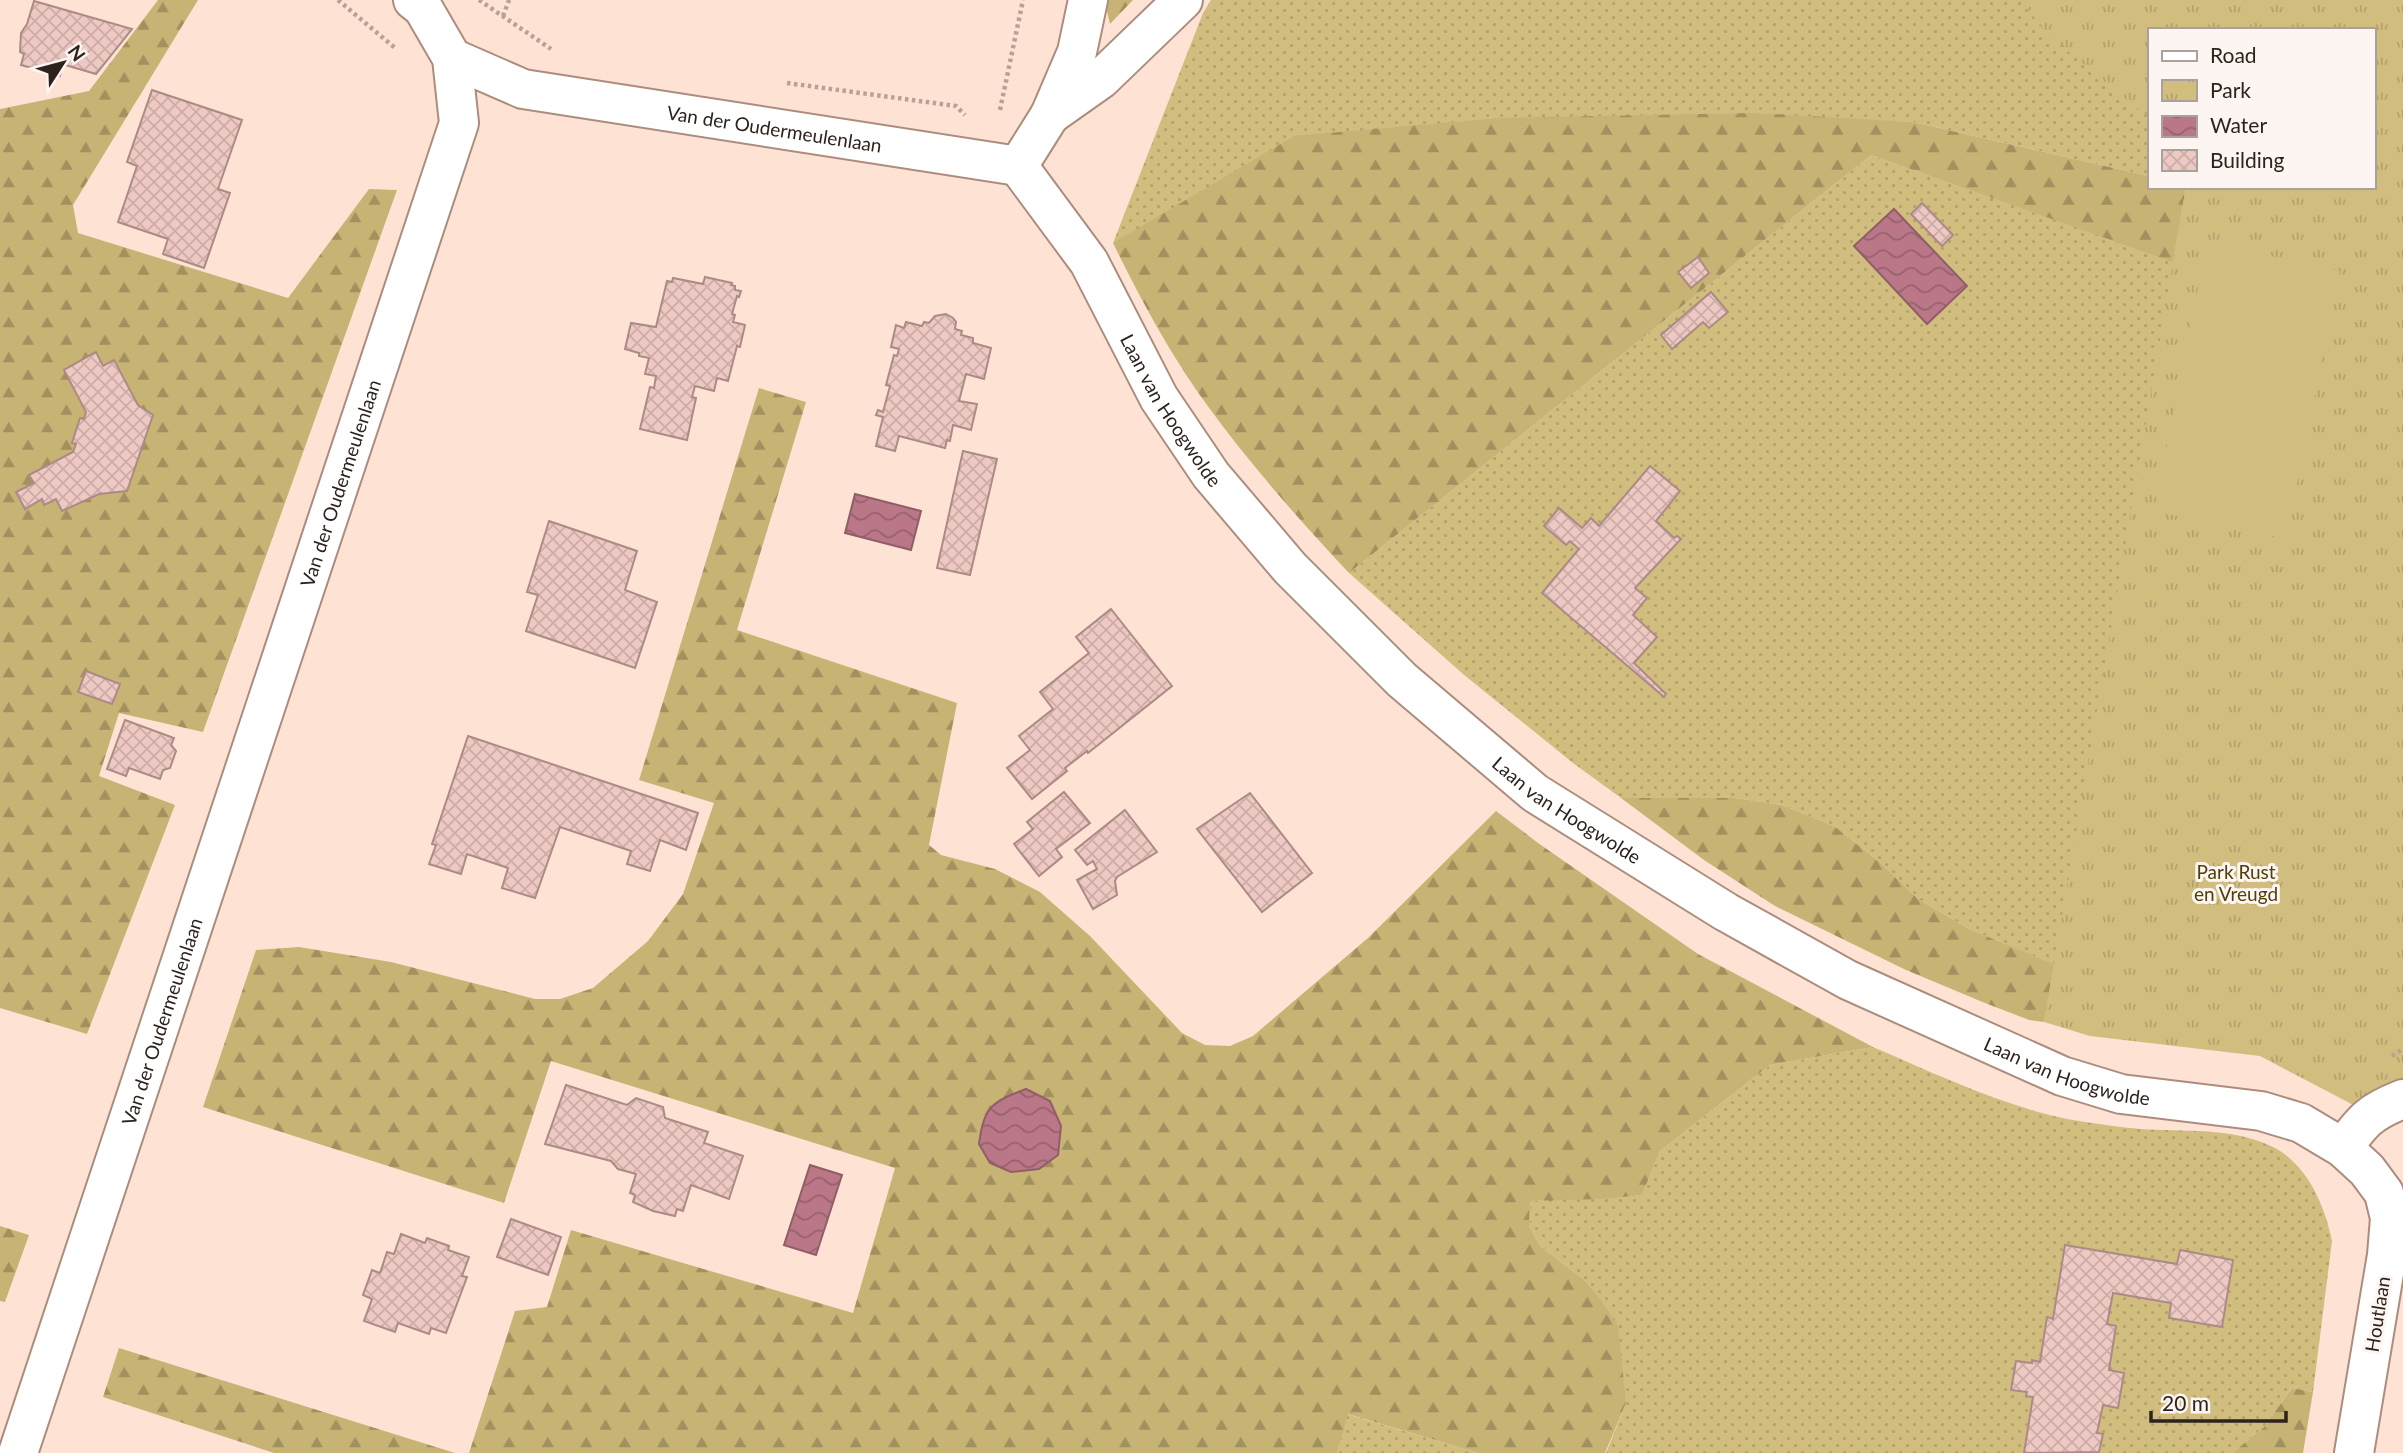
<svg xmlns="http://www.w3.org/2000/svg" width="2403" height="1453" viewBox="0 0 2403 1453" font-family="Lato,sans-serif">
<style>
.grass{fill:url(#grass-dots)}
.forest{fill:url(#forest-firs)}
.park{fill:url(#park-tufts)}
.garden{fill:#d1bd7e}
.water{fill:url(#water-waves);stroke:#905e67;stroke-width:2}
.building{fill:url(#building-cross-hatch);stroke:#ad8a85;stroke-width:2}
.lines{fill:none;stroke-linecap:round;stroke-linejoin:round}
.street-casing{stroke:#ac8d7d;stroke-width:42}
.secondary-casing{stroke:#ac8d7d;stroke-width:42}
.path{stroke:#b8a296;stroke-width:4.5;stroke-dasharray:3.5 3.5;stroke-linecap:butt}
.street{stroke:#fff;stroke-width:38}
.secondary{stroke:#fff;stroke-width:38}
.labels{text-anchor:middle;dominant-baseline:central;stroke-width:6;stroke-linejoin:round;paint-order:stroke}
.street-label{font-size:19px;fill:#2e221c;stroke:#fcf5f1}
.park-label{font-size:19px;fill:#4e3f0b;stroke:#fcf5f1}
</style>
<defs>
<pattern id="grass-dots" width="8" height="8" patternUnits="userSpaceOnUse" patternTransform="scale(1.75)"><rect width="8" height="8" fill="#d1bd7e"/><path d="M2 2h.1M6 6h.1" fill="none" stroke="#b4a26c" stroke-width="1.8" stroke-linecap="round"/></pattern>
<pattern id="forest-firs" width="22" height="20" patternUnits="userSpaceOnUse" patternTransform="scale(1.75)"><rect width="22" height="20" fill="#c7b373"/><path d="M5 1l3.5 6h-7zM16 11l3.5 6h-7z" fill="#a2915e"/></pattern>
<pattern id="park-tufts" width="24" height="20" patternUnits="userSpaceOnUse" patternTransform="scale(1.75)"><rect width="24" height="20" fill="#d1bd7e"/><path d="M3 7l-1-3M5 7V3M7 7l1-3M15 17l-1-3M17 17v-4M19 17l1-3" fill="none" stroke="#b4a26c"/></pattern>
<pattern id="water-waves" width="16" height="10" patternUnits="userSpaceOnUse" patternTransform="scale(1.75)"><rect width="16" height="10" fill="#ba7787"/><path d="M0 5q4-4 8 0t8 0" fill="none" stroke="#98616e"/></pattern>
<pattern id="building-cross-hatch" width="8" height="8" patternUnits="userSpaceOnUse" patternTransform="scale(1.75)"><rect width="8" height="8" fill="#eec8c3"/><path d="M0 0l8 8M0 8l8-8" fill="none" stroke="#ccaca7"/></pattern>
</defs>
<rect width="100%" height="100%" fill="#fee3d5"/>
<g class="grass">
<polygon points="1211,0 2403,0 2403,623 2044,1022 2053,964 1969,929 1917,898 1881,863 1834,826 1782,805 1736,798 1621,798 1573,763 1463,674 1349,573 1871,155 2173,261 2186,187 2373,187 2373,30 2149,30 2149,176 1913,122 1834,119 1113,243 1203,13"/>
<path d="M 1873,1047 C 1936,1074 2000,1105 2067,1119 C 2091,1123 2117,1127 2141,1129 C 2184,1132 2231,1127 2271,1146 C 2306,1162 2325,1205 2332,1241 L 2313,1392 L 2292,1388 L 2264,1427 L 2232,1453 L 1606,1453 L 1626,1403 L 1582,1278 L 1540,1246 L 1529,1226 L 1530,1201 L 1642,1195 L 1660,1151 L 1770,1065 Z"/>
<polygon points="1347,1414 1478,1453 1337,1453"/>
</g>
<g class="forest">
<polygon points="158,0 198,0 73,205 78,233 288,298 369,189 397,190 203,732 119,713 99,776 175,805 87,1034 0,1008 0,109 89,91"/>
<polygon points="1107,0 1133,0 1110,24 1106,7"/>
<path d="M 1754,113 L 1913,122 L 2149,176 L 2149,187 L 2186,187 L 2173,262 L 1871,155 L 1349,573 C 1299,520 1250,464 1207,405 C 1171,356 1140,298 1113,243 L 1294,136 L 1500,118 Z"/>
<polygon points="759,388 806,402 737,630 957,703 929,845 941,855 995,869 1040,892 1090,936 1182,1033 1205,1045 1230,1046 1253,1036 1368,938 1496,811 1538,843 1698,954 1873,1047 1770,1065 1660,1151 1642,1195 1601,1199 1530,1201 1529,1226 1540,1246 1582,1278 1601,1300 1618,1326 1626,1403 1605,1453 1478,1453 1348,1414 1337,1453 469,1453 515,1311 547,1307 571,1230 853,1313 895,1168 551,1061 504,1203 203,1107 256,950 299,947 391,962 535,999 560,999 593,988 648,941 683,894 714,803 639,780"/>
<polygon points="1621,798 1736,798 1782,805 1834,826 1881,863 1917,898 1969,929 2054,964 2044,1022 2029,1020 1985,1003 1906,970 1775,906 1704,860"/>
<polygon points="0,1226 29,1235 5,1302 0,1301"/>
<polygon points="119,1348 455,1453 274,1453 103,1397"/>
<polygon points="2292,1388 2313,1392 2303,1453 2232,1453 2264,1427"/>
</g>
<polygon class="park" points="2021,0 2403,0 2403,1119 2384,1121 2260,1056 2090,1036 2044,1022 2186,187 2373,187 2373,30 2149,30 2149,118 2046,33"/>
<polygon class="garden" points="2207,242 2340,271 2286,539 2154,511"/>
<g class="water">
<polygon points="1894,209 1967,286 1927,324 1854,246"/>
<polygon points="855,494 921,511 911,550 845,533"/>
<path d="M 1026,1089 L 1050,1101 L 1061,1126 L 1058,1155 L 1039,1169 L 1011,1172 L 990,1163 L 979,1144 C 984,1106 992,1102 1026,1089 Z"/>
<polygon points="810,1165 842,1175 816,1255 784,1245"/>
</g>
<g class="building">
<polygon points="34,1 132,29 96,74 62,64 60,76 21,65 24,54 20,52 21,33 27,24"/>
<polygon points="152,90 242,120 218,189 230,193 204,268 163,254 168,239 118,222 137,166 127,162"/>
<polygon points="1922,203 1953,235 1942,246 1911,214"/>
<polygon points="1698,257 1709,273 1691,288 1678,272"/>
<polygon points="705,277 732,283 731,285 735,286 735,290 741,291 739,297 737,296 732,314 735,315 733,322 745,325 740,347 737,346 728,381 717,378 714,391 695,386 692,397 696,398 687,440 640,429 650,387 654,388 656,376 645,374 649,358 639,356 639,353 625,349 631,323 656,327 667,281 672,282 673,278 703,284"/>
<polygon points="1711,292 1728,312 1709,328 1703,322 1672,349 1661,335"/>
<polygon points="946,314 953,318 956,322 955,329 962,331 961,335 973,338 973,343 991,348 984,379 966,374 959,401 977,404 971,430 953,425 950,441 947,440 945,448 899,436 895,451 876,446 883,417 876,415 878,410 883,412 890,386 886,385 894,355 897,356 899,349 891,347 896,325 904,328 906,322 922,326 924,322 929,323 935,316"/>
<polygon points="96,352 103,366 114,360 138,405 153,415 127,491 99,494 62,511 56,499 44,505 42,499 25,509 16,492 34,483 29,475 73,452 76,444 72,443 80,418 84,419 86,412 64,370"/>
<polygon points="963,451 997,459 970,575 937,568"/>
<polygon points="1650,466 1680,491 1656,521 1674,538 1677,536 1681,539 1635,588 1647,598 1633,615 1657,637 1634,663 1666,694 1664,697 1542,593 1579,549 1570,541 1566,545 1544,526 1559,508 1582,528 1591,518 1599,526"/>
<polygon points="549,521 637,551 625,590 657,602 635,668 526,631 538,595 527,592"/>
<polygon points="1111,609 1172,686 1088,753 1087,751 1065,768 1067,771 1032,799 1007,768 1030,750 1019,736 1053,709 1040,692 1089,653 1076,637"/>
<polygon points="86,671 120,684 112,704 78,692"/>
<polygon points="125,720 174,738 171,745 176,751 170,768 163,770 160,779 129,768 126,776 107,769"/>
<polygon points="468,736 698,813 686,850 660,840 650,871 627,864 631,851 560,827 535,898 502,888 508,868 467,854 461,874 429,864 436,845 432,844"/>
<polygon points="1064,792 1090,823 1056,849 1062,857 1039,876 1014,844 1033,829 1027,822"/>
<polygon points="1250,793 1312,873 1262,912 1197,829"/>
<polygon points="1125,810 1157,852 1117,877 1115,881 1117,895 1093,909 1077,880 1097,869 1093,861 1087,865 1075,850"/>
<polygon points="566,1085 627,1105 636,1098 663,1107 665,1118 708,1132 704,1143 743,1156 729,1199 691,1185 683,1211 677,1209 675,1216 653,1211 633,1202 635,1195 630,1193 636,1174 618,1169 611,1161 545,1144"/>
<polygon points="511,1219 561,1237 548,1275 497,1257"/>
<polygon points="401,1234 425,1243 427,1238 449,1246 448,1250 469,1257 462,1276 467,1277 446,1333 431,1328 429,1334 398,1323 395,1332 364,1321 372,1299 363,1295 372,1270 380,1273 387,1252 394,1254"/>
<polygon points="2065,1245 2177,1264 2180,1250 2233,1260 2222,1327 2169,1318 2171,1303 2113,1293 2107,1324 2116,1326 2109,1370 2124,1373 2118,1408 2103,1405 2097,1433 2103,1434 2099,1452 2024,1453 2033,1397 2026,1396 2027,1392 2011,1390 2016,1361 2032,1363 2032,1360 2040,1362 2047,1317 2053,1319"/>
</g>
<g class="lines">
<defs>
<g id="street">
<path id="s1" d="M 452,58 L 523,89 L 1018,166"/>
<polyline points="1050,115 1101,79 1183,0"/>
<path id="s2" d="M 1018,166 L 1089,262 L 1159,398 L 1211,475 L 1290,568 L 1402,680 L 1535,793 L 1726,912 L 1848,980 L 2062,1076 L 2121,1094 L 2261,1111 L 2301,1123 L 2343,1148 L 2367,1170 L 2384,1193 L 2390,1218 L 2387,1255 L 2354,1453"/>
<polyline points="1018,166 1050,115 1077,52 1088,0"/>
<path d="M 2343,1148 C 2363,1120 2370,1112 2403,1099"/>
</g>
<g id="secondary">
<path id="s3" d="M 18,1453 L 459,123 L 452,58 L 423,8 L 413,0"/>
</g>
</defs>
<use href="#street" class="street-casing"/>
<use href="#secondary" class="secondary-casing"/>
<g class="path">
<polyline points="338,0 395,48"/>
<polyline points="479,0 551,49"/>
<polyline points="503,16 509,0"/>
<polyline points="787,83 956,106 965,115"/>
<polyline points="1000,110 1023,0"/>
<polyline points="2392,1056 2403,1049"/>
</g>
<use href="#street" class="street"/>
<use href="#secondary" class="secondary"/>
</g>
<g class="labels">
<g class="street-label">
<text stroke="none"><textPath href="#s1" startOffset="332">Van der Oudermeulenlaan</textPath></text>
<text stroke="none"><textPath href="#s2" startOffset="289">Laan van Hoogwolde</textPath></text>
<text stroke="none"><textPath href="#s3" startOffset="1022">Van der Oudermeulenlaan</textPath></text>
<text stroke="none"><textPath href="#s2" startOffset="856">Laan van Hoogwolde</textPath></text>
<text stroke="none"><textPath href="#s3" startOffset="455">Van der Oudermeulenlaan</textPath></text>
<text stroke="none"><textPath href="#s2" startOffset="1423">Laan van Hoogwolde</textPath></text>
<text transform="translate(2377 1314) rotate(-81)">Houtlaan</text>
</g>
<g class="park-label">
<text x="2236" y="871">Park Rust<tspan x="2236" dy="22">en Vreugd</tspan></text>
</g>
</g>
<rect x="2148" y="28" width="228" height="161" fill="#fcf5f1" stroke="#aaa19c" stroke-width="2"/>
<rect x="2162" y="51" width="35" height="10" fill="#ffffff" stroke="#aaa19c" stroke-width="2"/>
<text x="2210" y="63" font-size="21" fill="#2e221c">Road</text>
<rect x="2162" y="80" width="35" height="21" fill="url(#park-tufts)" stroke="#aaa19c" stroke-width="2"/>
<text x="2210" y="98" font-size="21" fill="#2e221c">Park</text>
<rect x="2162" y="116" width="35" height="21" fill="url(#water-waves)" stroke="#aaa19c" stroke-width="2"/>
<text x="2210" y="133" font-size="21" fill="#2e221c">Water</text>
<rect x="2162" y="150" width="35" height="21" fill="url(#building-cross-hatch)" stroke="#aaa19c" stroke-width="2"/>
<text x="2210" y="168" font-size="21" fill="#2e221c">Building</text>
<g transform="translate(63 63) rotate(54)" stroke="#fcf5f1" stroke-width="5" paint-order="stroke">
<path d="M0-5L12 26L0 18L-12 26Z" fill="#2e221c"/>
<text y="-10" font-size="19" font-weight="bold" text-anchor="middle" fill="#2e221c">N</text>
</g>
<path d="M2151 1411v10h135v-10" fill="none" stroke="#2e221c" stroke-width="3.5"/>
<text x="2162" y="1411" font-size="21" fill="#2e221c" stroke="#fcf5f1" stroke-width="5" paint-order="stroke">20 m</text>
</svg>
